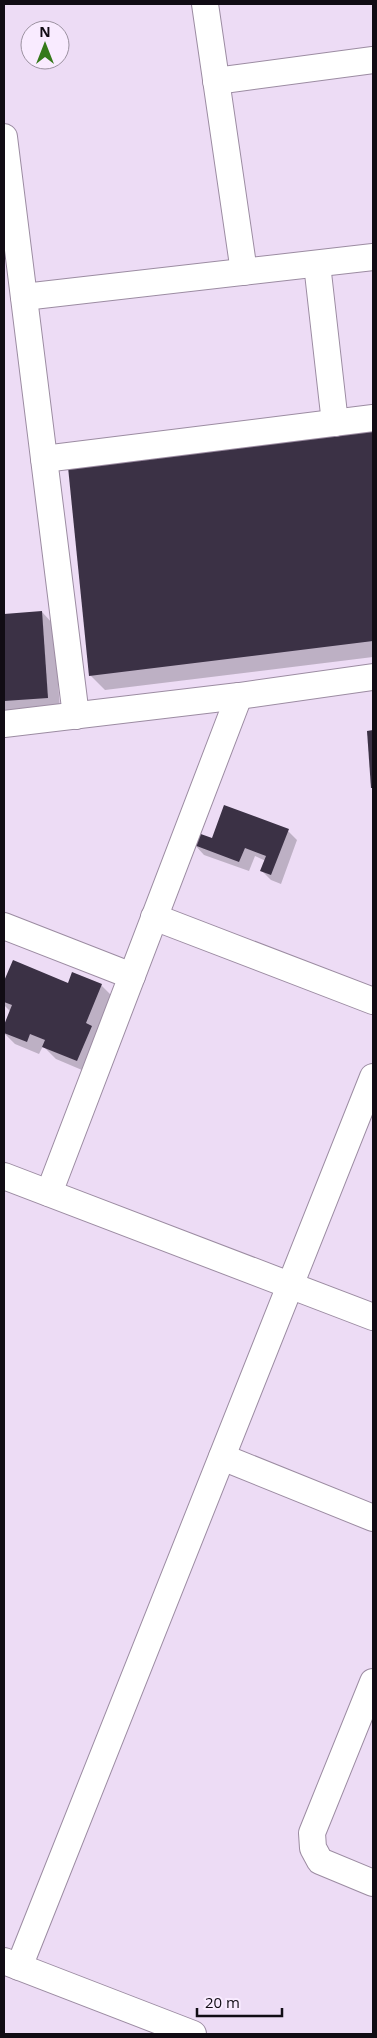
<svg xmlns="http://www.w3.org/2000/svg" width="377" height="2038" viewBox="0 0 377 2038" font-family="'Open Sans',sans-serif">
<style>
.shadow{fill:#0003}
.building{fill:#3b3145}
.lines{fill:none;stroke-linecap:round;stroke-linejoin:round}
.street-casing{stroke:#9c8ca2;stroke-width:28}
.street{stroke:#fff;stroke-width:26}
</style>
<rect width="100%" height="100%" fill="#eddcf5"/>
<g class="shadow">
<polygon points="373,433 373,657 105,690 90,675 69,468"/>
<polygon points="42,612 54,625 60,710 4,714 4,615"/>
<polygon points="369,732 373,732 373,788 372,787"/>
<polygon points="288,831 297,840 281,884 271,880 262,871 266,861 255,856 249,871 204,855 195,845 212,840"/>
<polygon points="13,961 69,984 101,985 114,998 89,1073 56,1059 43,1046 39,1054 15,1044 4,1033 4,1028 11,1012 4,1005 4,984"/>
</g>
<g class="building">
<polygon points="373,431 373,641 89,676 68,467"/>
<polygon points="42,611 48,698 4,701 4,614"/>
<polygon points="373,730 373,788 371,788 367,731"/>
<polygon points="224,805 289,829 271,875 260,871 266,856 245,848 239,862 194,845 198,833 212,838"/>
<polygon points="13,960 68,983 72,972 102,984 86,1023 92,1026 77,1061 42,1047 45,1040 30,1034 27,1042 4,1033 4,1025 12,1005 4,1002 4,981"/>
</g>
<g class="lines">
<defs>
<g id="street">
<polyline points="205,4 244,272"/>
<polyline points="216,81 373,60"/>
<polyline points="4,137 76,716"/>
<polyline points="317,264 335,423"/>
<polyline points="24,297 373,257"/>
<polyline points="44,459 373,418"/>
<polyline points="4,724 239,696 373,677"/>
<polyline points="154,917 373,1001"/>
<polyline points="4,926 132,976"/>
<polyline points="4,1176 373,1317"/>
<polyline points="49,1193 239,696"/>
<polyline points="222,1457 373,1518"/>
<polyline points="373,1682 312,1833 313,1848 320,1861 373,1883"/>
<polyline points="4,1961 193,2034"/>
<polyline points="19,1967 373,1077"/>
</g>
</defs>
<use href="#street" class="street-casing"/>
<use href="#street" class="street"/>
</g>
<rect width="377" height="2038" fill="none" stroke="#110c14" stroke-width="10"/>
<g transform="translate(45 45)"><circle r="24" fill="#f9ebff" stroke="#9c92a1"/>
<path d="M0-4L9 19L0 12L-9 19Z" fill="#35791a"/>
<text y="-8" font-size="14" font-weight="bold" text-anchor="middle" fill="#110c14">N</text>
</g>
<path d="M197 2008v8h85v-8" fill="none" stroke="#110c14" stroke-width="2.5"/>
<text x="205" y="2008" font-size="15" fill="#110c14" stroke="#f9ebff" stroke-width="4" paint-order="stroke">20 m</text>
</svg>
